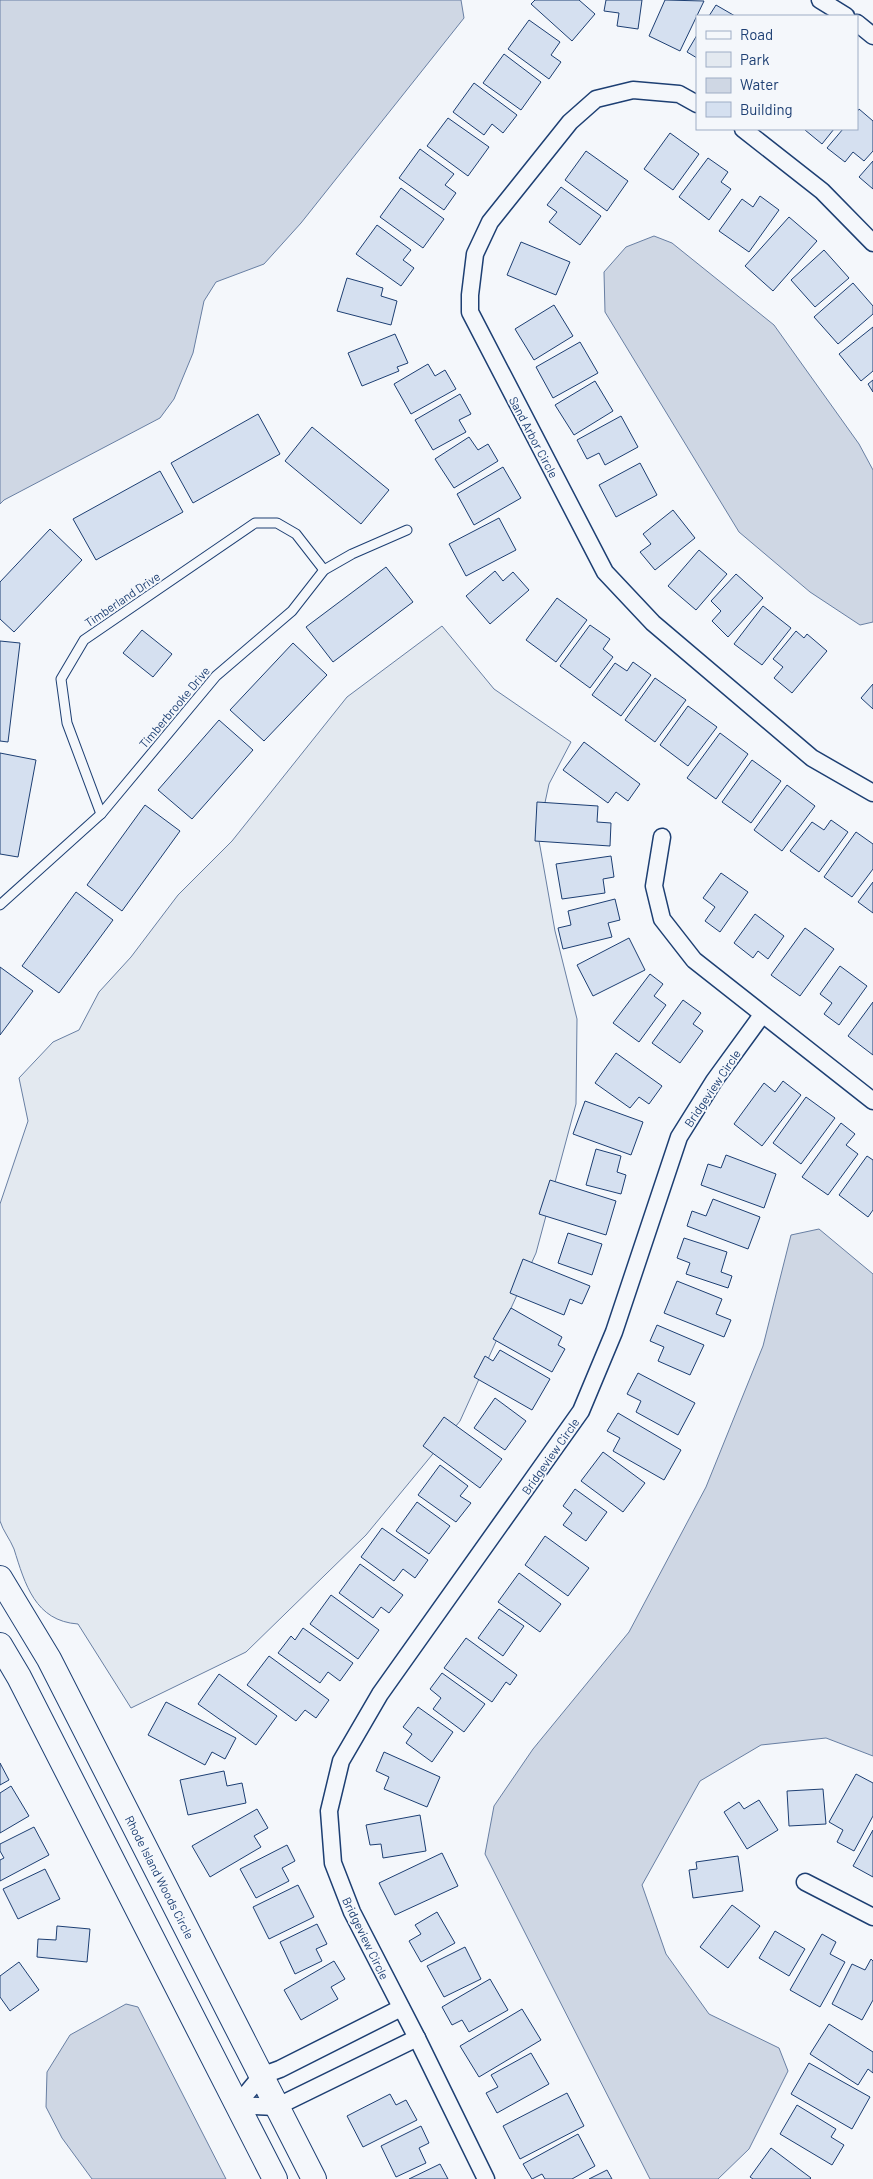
<svg xmlns="http://www.w3.org/2000/svg" width="873" height="2179" viewBox="0 0 873 2179" font-family="Barlow,sans-serif">
<style>
.green{fill:#e3e9f0;stroke:#687fa3}
.water{fill:#cfd7e4;stroke:#687fa3}
.building{fill:#d5e0f0;stroke:#1d3f73}
.lines{fill:none;stroke-linecap:round;stroke-linejoin:round}
.lane-casing{stroke:#1d3f73;stroke-width:11}
.street-casing{stroke:#1d3f73;stroke-width:19}
.secondary-casing{stroke:#1d3f73;stroke-width:26}
.lane{stroke:#f4f7fb;stroke-width:9}
.street{stroke:#f4f7fb;stroke-width:16}
.secondary{stroke:#f4f7fb;stroke-width:24}
.labels{text-anchor:middle;dominant-baseline:central;stroke-width:4;stroke-linejoin:round;paint-order:stroke}
.street-label{font-size:12px;fill:#1d3f73;stroke:#f4f7fb}
</style>
<rect width="100%" height="100%" fill="#f4f7fb"/>
<path class="green" d="M 442,626 L 494,689 L 571,742 L 549,784 L 538,835 L 555,931 L 577,1019 L 576,1104 L 536,1253 L 460,1421 L 366,1535 L 246,1652 L 131,1708 L 78,1624 C 35,1621 25,1584 14,1549 C 10,1539 3,1531 0,1521 L 0,1204 L 28,1121 L 19,1078 L 53,1042 L 79,1030 L 99,992 L 131,957 L 178,895 L 232,841 L 347,697 Z"/>
<g class="water">
<polygon points="0,0 461,0 464,18 301,223 264,264 216,282 204,301 193,353 174,399 160,418 4,500 0,504"/>
<polygon points="654,236 672,243 774,325 859,444 873,470 873,622 860,625 810,592 739,532 605,312 604,272 626,247"/>
<polygon points="819,1229 873,1274 873,1756 826,1738 761,1745 700,1781 642,1885 666,1954 709,2014 779,2048 788,2071 749,2149 718,2179 650,2179 485,1854 494,1806 533,1749 629,1632 706,1487 763,1346 791,1235"/>
<polygon points="126,2004 138,2007 226,2179 92,2179 62,2138 46,2107 47,2072 70,2035"/>
</g>
<g class="building">
<polygon points="535,0 579,0 595,14 572,41 531,4"/>
<polygon points="606,0 642,0 638,29 617,26 619,13 604,11"/>
<polygon points="665,0 704,1 680,51 649,36"/>
<polygon points="716,5 735,16 709,16"/>
<polygon points="529,20 560,42 551,55 561,62 549,79 508,49"/>
<polygon points="697,35 697,58 687,52"/>
<polygon points="504,54 541,82 521,110 483,83"/>
<polygon points="474,83 517,115 503,133 492,124 484,135 453,112"/>
<polygon points="859,109 873,121 873,151 864,161 853,152 845,162 827,148 843,129 857,129 857,112"/>
<polygon points="448,118 489,147 468,176 427,146"/>
<polygon points="806,129 834,129 822,144 805,130"/>
<polygon points="670,133 699,154 673,190 644,169"/>
<polygon points="420,149 454,174 445,185 456,193 444,210 399,178"/>
<polygon points="586,151 628,181 607,211 565,180"/>
<polygon points="708,158 728,172 721,182 731,189 709,220 679,197"/>
<polygon points="873,161 873,189 859,177"/>
<polygon points="561,187 601,216 580,245 549,222 557,212 547,205"/>
<polygon points="401,188 444,219 423,248 380,217"/>
<polygon points="760,196 779,210 749,252 719,231 742,199 753,207"/>
<polygon points="789,217 817,241 773,291 745,266"/>
<polygon points="377,225 411,250 403,260 414,268 401,286 356,254"/>
<polygon points="521,242 570,262 556,295 507,275"/>
<polygon points="824,250 849,278 815,307 791,280"/>
<polygon points="347,278 383,288 381,296 397,301 391,325 337,311"/>
<polygon points="853,283 873,306 873,314 838,344 814,317"/>
<polygon points="554,305 573,336 534,360 515,329"/>
<polygon points="873,327 873,371 861,381 839,354"/>
<polygon points="395,334 408,363 397,367 399,371 362,386 348,353"/>
<polygon points="580,342 598,373 553,398 536,367"/>
<polygon points="428,364 435,376 445,370 456,389 411,414 394,384"/>
<polygon points="873,380 873,392 868,384"/>
<polygon points="595,381 613,411 574,435 555,405"/>
<polygon points="460,394 471,414 459,420 466,432 433,450 415,420"/>
<polygon points="258,414 280,454 193,503 171,463"/>
<polygon points="621,416 638,447 605,465 599,453 587,459 577,440"/>
<polygon points="312,427 389,490 361,524 285,461"/>
<polygon points="469,437 478,450 488,444 498,461 454,488 435,459"/>
<polygon points="640,463 657,495 616,517 599,485"/>
<polygon points="503,467 521,498 474,525 457,494"/>
<polygon points="160,471 183,512 96,560 73,519"/>
<polygon points="673,510 695,538 655,570 640,552 651,544 643,534"/>
<polygon points="499,518 516,550 466,576 449,544"/>
<polygon points="50,529 82,560 14,632 0,619 0,582"/>
<polygon points="699,550 727,574 696,610 668,586"/>
<polygon points="386,567 413,602 333,662 306,627"/>
<polygon points="495,571 503,581 513,572 529,590 490,624 466,596"/>
<polygon points="736,574 763,598 728,637 712,621 721,611 711,601"/>
<polygon points="557,598 587,620 556,662 526,640"/>
<polygon points="763,606 791,628 762,665 734,644"/>
<polygon points="590,625 610,639 603,649 613,657 590,688 560,666"/>
<polygon points="142,630 172,654 153,677 123,653"/>
<polygon points="796,631 804,638 807,634 827,651 792,693 774,678 783,667 773,659"/>
<polygon points="0,641 20,643 8,742 0,741"/>
<polygon points="293,643 327,675 264,741 230,710"/>
<polygon points="633,662 651,675 621,716 592,695 615,663 627,671"/>
<polygon points="655,678 686,700 655,742 625,720"/>
<polygon points="873,684 873,709 861,698"/>
<polygon points="688,706 717,727 688,766 660,745"/>
<polygon points="219,720 253,750 192,819 158,790"/>
<polygon points="720,733 748,754 716,799 687,778"/>
<polygon points="584,742 640,784 628,801 616,792 608,803 563,770"/>
<polygon points="0,753 36,760 18,857 0,854"/>
<polygon points="752,760 781,781 751,823 722,802"/>
<polygon points="787,785 815,806 782,851 754,830"/>
<polygon points="537,802 598,806 597,822 611,823 610,846 535,841"/>
<polygon points="145,805 180,831 122,911 87,885"/>
<polygon points="831,820 848,832 819,872 790,851 812,822 824,830"/>
<polygon points="856,832 873,844 873,869 852,897 824,877"/>
<polygon points="611,856 614,877 603,879 605,893 562,899 556,864"/>
<polygon points="721,873 748,892 720,932 705,921 715,907 703,898"/>
<polygon points="873,882 873,913 858,902"/>
<polygon points="76,892 113,920 59,993 22,966"/>
<polygon points="615,899 620,920 608,923 612,937 563,949 558,928 571,925 568,911"/>
<polygon points="755,914 784,936 768,959 758,951 753,958 734,943"/>
<polygon points="805,928 834,949 800,996 771,975"/>
<polygon points="629,938 645,970 593,996 577,965"/>
<polygon points="840,966 867,986 839,1025 824,1014 832,1003 820,994"/>
<polygon points="0,967 33,991 0,1035"/>
<polygon points="650,974 663,984 654,996 666,1005 639,1042 613,1023"/>
<polygon points="683,1000 701,1013 693,1024 703,1031 680,1063 652,1043"/>
<polygon points="873,1002 873,1055 848,1036"/>
<polygon points="616,1053 662,1086 649,1104 639,1097 630,1108 595,1083"/>
<polygon points="783,1081 801,1095 762,1146 734,1124 764,1083 775,1092"/>
<polygon points="806,1097 835,1118 801,1164 773,1143"/>
<polygon points="585,1101 643,1122 631,1155 573,1134"/>
<polygon points="841,1123 855,1134 846,1145 858,1154 828,1195 802,1177"/>
<polygon points="596,1149 621,1156 617,1172 626,1175 621,1194 586,1185"/>
<polygon points="726,1155 776,1174 764,1208 701,1185 708,1164 721,1168"/>
<polygon points="867,1156 873,1160 873,1210 868,1217 839,1195"/>
<polygon points="550,1180 616,1201 606,1235 539,1214"/>
<polygon points="713,1199 760,1217 748,1249 687,1226 692,1211 706,1216"/>
<polygon points="568,1233 602,1244 592,1275 558,1263"/>
<polygon points="684,1238 727,1252 721,1272 732,1276 728,1288 686,1274 690,1263 677,1258"/>
<polygon points="523,1259 590,1286 582,1304 570,1299 564,1315 510,1293"/>
<polygon points="677,1281 722,1299 716,1314 731,1320 724,1337 664,1313"/>
<polygon points="511,1308 562,1337 558,1345 565,1349 552,1372 493,1339"/>
<polygon points="657,1325 704,1345 690,1375 658,1361 664,1347 650,1341"/>
<polygon points="500,1350 550,1379 532,1410 474,1377 485,1356 493,1361"/>
<polygon points="638,1373 695,1403 678,1435 636,1412 641,1401 627,1394"/>
<polygon points="495,1398 526,1421 505,1450 474,1428"/>
<polygon points="618,1413 681,1450 664,1480 613,1451 620,1438 607,1431"/>
<polygon points="444,1417 502,1459 480,1488 423,1446"/>
<polygon points="603,1452 645,1483 623,1512 581,1481"/>
<polygon points="440,1465 468,1486 460,1496 471,1503 456,1522 418,1495"/>
<polygon points="575,1489 607,1512 586,1541 563,1525 572,1513 563,1506"/>
<polygon points="417,1502 450,1526 429,1554 396,1531"/>
<polygon points="382,1528 428,1560 415,1578 403,1569 394,1581 361,1557"/>
<polygon points="545,1536 589,1568 568,1596 525,1565"/>
<polygon points="360,1564 403,1595 389,1613 381,1607 373,1618 339,1593"/>
<polygon points="519,1573 561,1604 540,1632 498,1602"/>
<polygon points="331,1595 379,1630 358,1659 310,1624"/>
<polygon points="499,1609 524,1626 503,1656 478,1638"/>
<polygon points="303,1628 353,1663 340,1681 328,1672 320,1683 278,1653 291,1636 295,1640"/>
<polygon points="466,1638 517,1675 510,1685 506,1682 492,1702 444,1668"/>
<polygon points="269,1656 329,1700 316,1718 305,1710 296,1721 247,1685"/>
<polygon points="442,1673 485,1704 464,1732 433,1709 441,1698 430,1689"/>
<polygon points="219,1674 277,1716 256,1745 198,1704"/>
<polygon points="166,1702 236,1738 225,1759 212,1752 205,1765 148,1735"/>
<polygon points="418,1707 453,1732 432,1762 406,1743 412,1734 403,1727"/>
<polygon points="384,1752 440,1777 427,1807 384,1789 389,1777 376,1771"/>
<polygon points="0,1763 9,1780 0,1785"/>
<polygon points="224,1771 227,1786 242,1783 246,1803 188,1815 180,1780"/>
<polygon points="856,1774 873,1783 873,1816 854,1851 837,1842 843,1830 829,1822"/>
<polygon points="11,1786 29,1816 0,1833 0,1793"/>
<polygon points="823,1789 826,1824 789,1826 787,1791"/>
<polygon points="759,1800 778,1830 747,1849 724,1812 739,1802 744,1809"/>
<polygon points="257,1809 268,1828 254,1836 261,1847 210,1877 192,1846"/>
<polygon points="420,1815 426,1851 383,1858 381,1844 370,1845 366,1825"/>
<polygon points="34,1827 49,1855 0,1881 0,1860 4,1858 0,1851 0,1844"/>
<polygon points="873,1830 873,1877 853,1866"/>
<polygon points="287,1845 295,1861 282,1868 289,1881 256,1898 240,1869"/>
<polygon points="442,1853 458,1886 395,1915 379,1883"/>
<polygon points="738,1856 743,1891 693,1898 689,1870 697,1869 696,1862"/>
<polygon points="45,1869 60,1899 18,1919 3,1889"/>
<polygon points="298,1885 314,1917 269,1939 253,1907"/>
<polygon points="732,1905 760,1926 728,1968 700,1947"/>
<polygon points="437,1912 455,1943 421,1962 409,1941 421,1934 415,1925"/>
<polygon points="317,1924 327,1944 316,1949 322,1961 295,1974 280,1942"/>
<polygon points="57,1926 90,1929 87,1962 37,1957 38,1939 56,1940"/>
<polygon points="775,1931 805,1949 789,1976 759,1958"/>
<polygon points="822,1934 836,1942 830,1954 845,1962 820,2007 790,1990"/>
<polygon points="465,1947 481,1979 444,1997 427,1966"/>
<polygon points="871,1959 873,1961 873,2000 862,2020 832,2004 852,1964 865,1970"/>
<polygon points="334,1961 345,1979 331,1987 338,1999 301,2020 284,1990"/>
<polygon points="19,1962 39,1990 10,2011 0,1997 0,1976"/>
<polygon points="490,1979 508,2010 469,2032 462,2020 452,2025 442,2007"/>
<polygon points="522,2009 541,2040 479,2077 460,2046"/>
<polygon points="829,2024 873,2052 873,2073 868,2069 858,2085 810,2054"/>
<polygon points="531,2053 549,2084 497,2113 486,2093 498,2087 491,2075"/>
<polygon points="809,2063 870,2097 852,2129 791,2094"/>
<polygon points="567,2093 584,2126 520,2159 503,2126"/>
<polygon points="390,2094 396,2105 406,2100 417,2120 363,2147 347,2116"/>
<polygon points="797,2105 836,2129 831,2137 844,2145 832,2165 780,2134"/>
<polygon points="421,2126 429,2143 419,2148 426,2163 396,2177 381,2146"/>
<polygon points="578,2134 595,2166 572,2179 545,2179 542,2174 532,2179 523,2164"/>
<polygon points="771,2148 811,2178 810,2179 753,2179 750,2177"/>
<polygon points="440,2164 448,2179 409,2179"/>
<polygon points="607,2170 612,2179 589,2179"/>
</g>
<g class="lines">
<defs>
<g id="lane">
<polyline points="101,814 67,723 61,679 84,640 255,523 277,523 296,534 324,570"/>
<polyline points="0,905 101,814 216,676 292,611 324,570 352,554 407,530"/>
</g>
<g id="street">
<polyline points="820,0 846,16"/>
<polyline points="857,23 873,36"/>
<polyline points="697,104 679,94 633,90 596,99 570,122 490,222 475,254 470,295 470,312 605,572 653,623 812,758 873,793"/>
<polyline points="743,129 822,191 873,243"/>
<polyline points="662,837 654,886 662,919 694,960 873,1101"/>
<polyline points="805,1882 873,1917"/>
<polyline points="237,2105 276,2107 417,2038"/>
<polyline points="237,2105 261,2076 280,2069 401,2008"/>
<polyline points="486,2179 417,2038 352,1912 333,1863 329,1811 341,1761 380,1694 581,1411 614,1332 679,1137 714,1081 762,1015"/>
</g>
<g id="secondary">
<polyline points="0,1578 49,1659 314,2179"/>
<polyline points="0,1645 19,1677 275,2179"/>
</g>
</defs>
<use href="#lane" class="lane-casing"/>
<use href="#street" class="street-casing"/>
<use href="#secondary" class="secondary-casing"/>
<use href="#lane" class="lane"/>
<use href="#street" class="street"/>
<use href="#secondary" class="secondary"/>
</g>
<g class="labels">
<g class="street-label">
<text transform="translate(534 437) rotate(62)">Sand Arbor Circle</text>
<text transform="translate(122 599) rotate(-34)">Timberland Drive</text>
<text transform="translate(174 707) rotate(-50)">Timberbrooke Drive</text>
<text transform="translate(712 1088) rotate(-56)">Bridgeview Circle</text>
<text transform="translate(550 1456) rotate(-55)">Bridgeview Circle</text>
<text transform="translate(160 1877) rotate(63)">Rhode Island Woods Circle</text>
<text transform="translate(366 1938) rotate(64)">Bridgeview Circle</text>
</g>
</g>
<rect x="696" y="15" width="162" height="115" fill="#f4f7fb" stroke="#9eadc5"/>
<rect x="706" y="31" width="25" height="8" fill="#f4f7fb" stroke="#9eadc5"/>
<text x="740" y="40" font-size="15" fill="#1d3f73">Road</text>
<rect x="706" y="52" width="25" height="15" fill="#e3e9f0" stroke="#9eadc5"/>
<text x="740" y="65" font-size="15" fill="#1d3f73">Park</text>
<rect x="706" y="78" width="25" height="15" fill="#cfd7e4" stroke="#9eadc5"/>
<text x="740" y="90" font-size="15" fill="#1d3f73">Water</text>
<rect x="706" y="102" width="25" height="15" fill="#d5e0f0" stroke="#9eadc5"/>
<text x="740" y="115" font-size="15" fill="#1d3f73">Building</text>
</svg>
